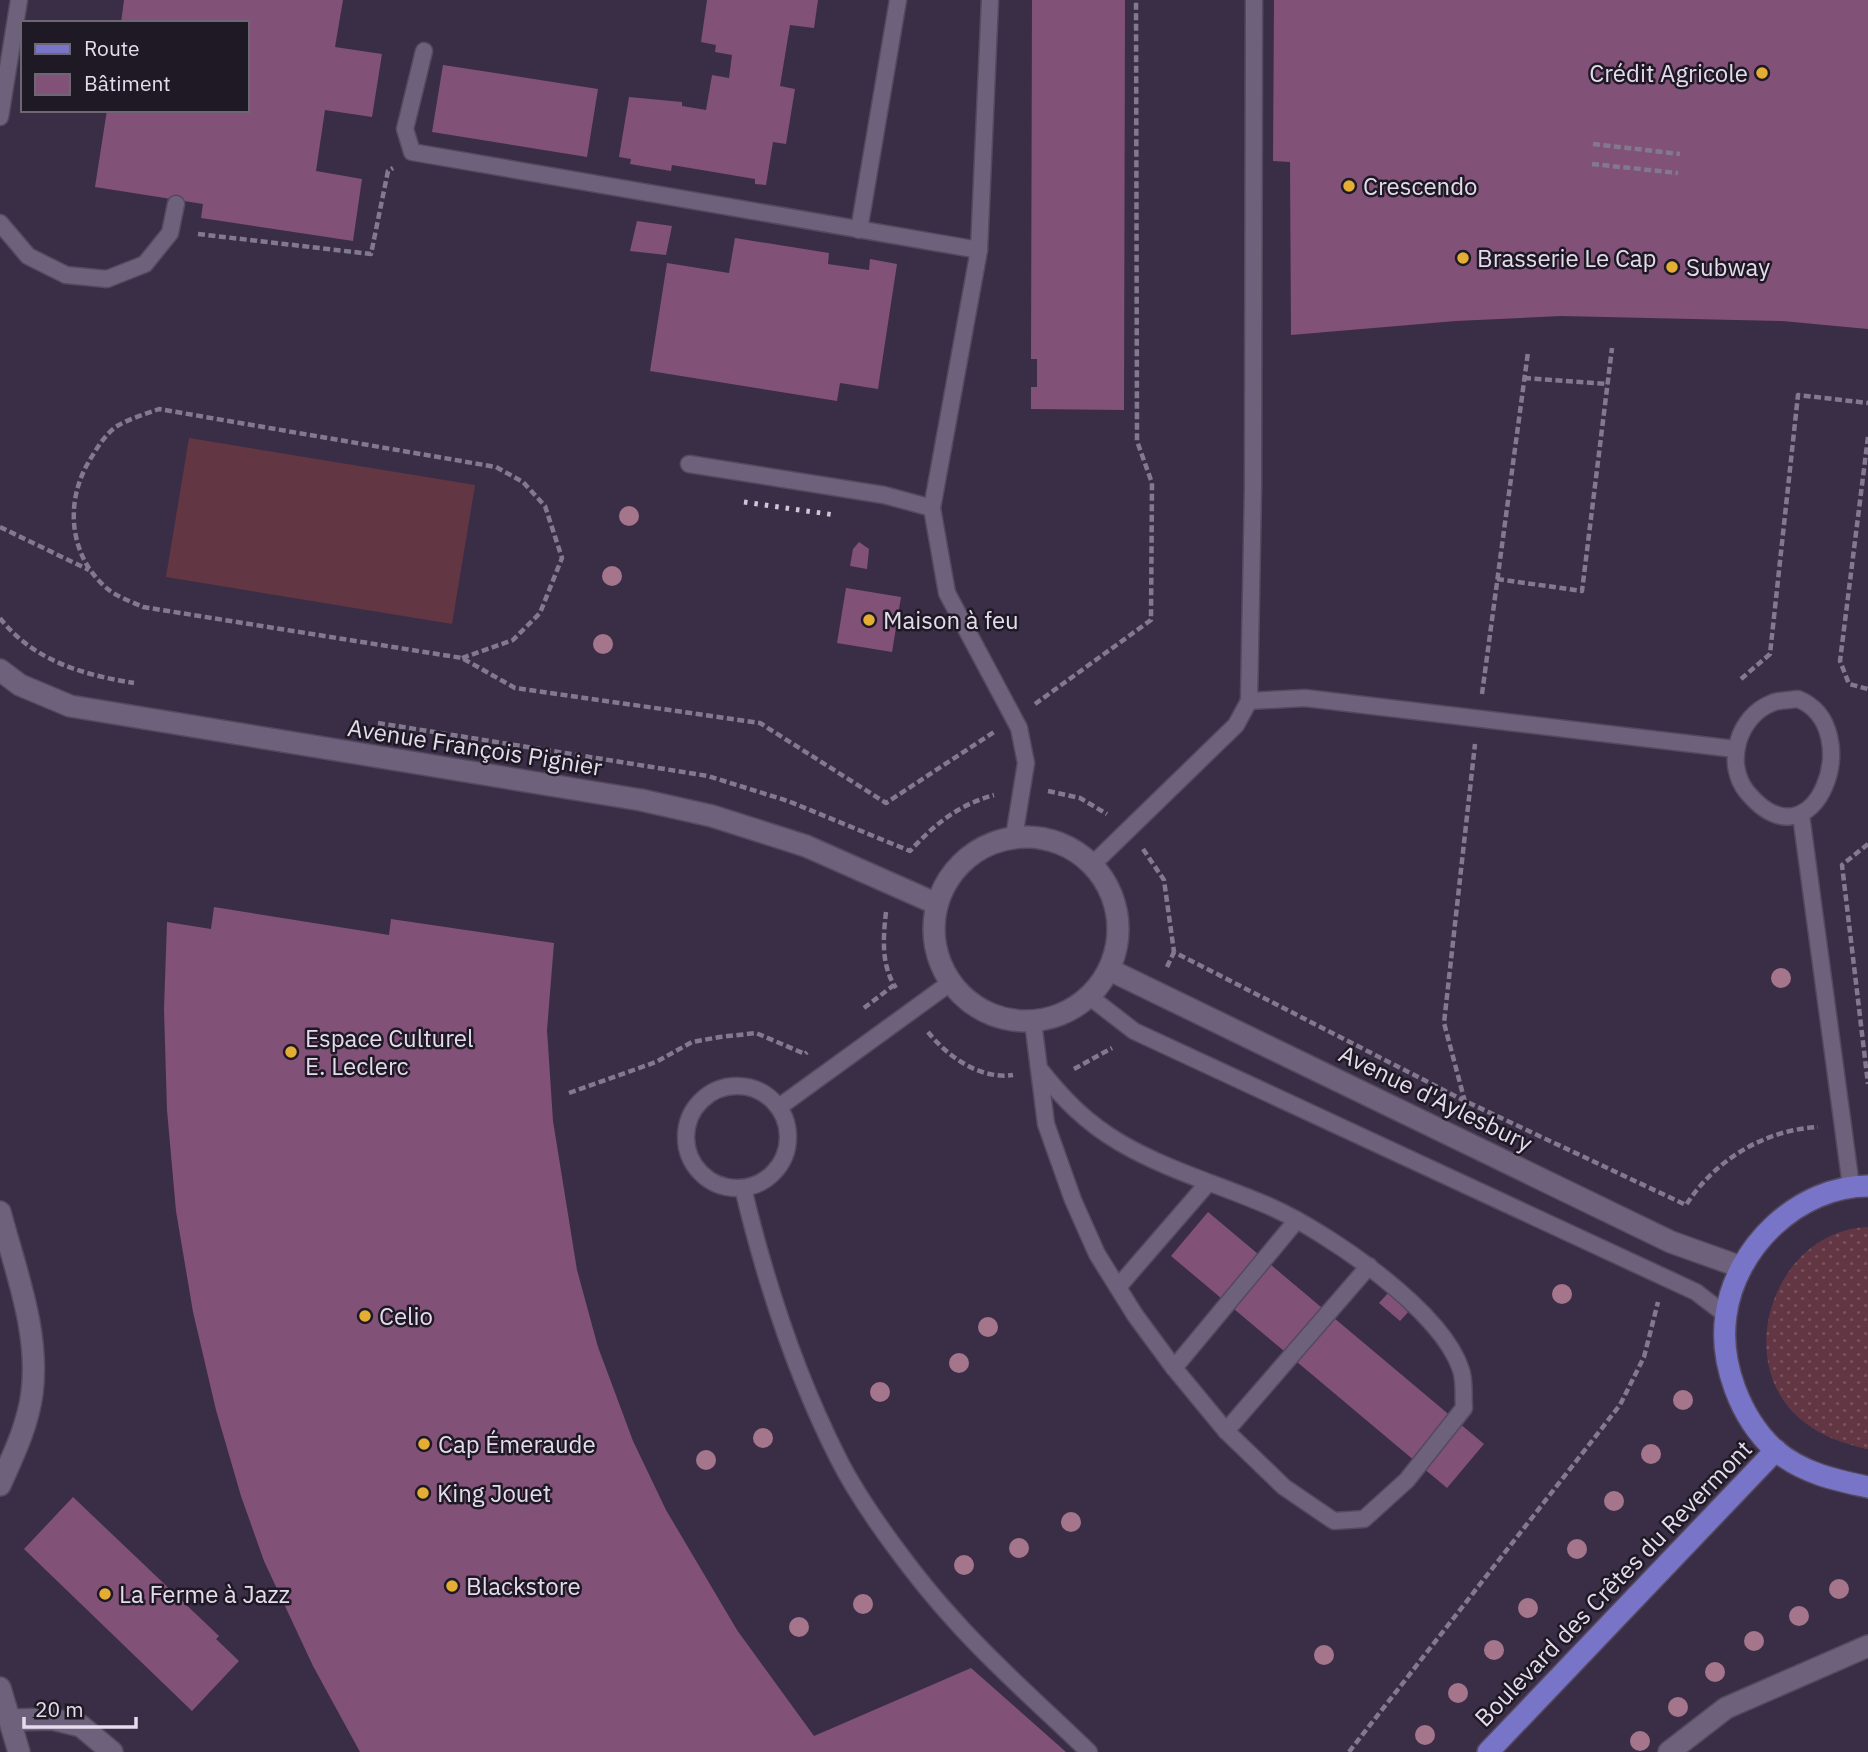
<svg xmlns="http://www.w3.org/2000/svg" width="1868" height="1752" viewBox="0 0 1868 1752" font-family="'IBM Plex Sans',sans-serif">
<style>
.grass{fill:url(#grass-dots)}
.pitch{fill:#633644}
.building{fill:#815178}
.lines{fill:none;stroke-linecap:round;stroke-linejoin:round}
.service-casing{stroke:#54495e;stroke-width:19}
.minor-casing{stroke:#54495e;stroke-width:24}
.primary-casing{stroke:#54495e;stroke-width:24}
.path{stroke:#83798e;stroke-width:4.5;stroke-dasharray:7 3.5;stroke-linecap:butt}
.service{stroke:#6e617c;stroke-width:16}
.minor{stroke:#6e617c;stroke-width:21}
.primary{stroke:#7874c8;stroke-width:21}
.rail{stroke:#cfc7d8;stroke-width:5;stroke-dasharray:3.5 7;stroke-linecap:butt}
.tree{fill:#a4758b}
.poi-dot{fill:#e4ae35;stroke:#1e1924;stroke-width:2.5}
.labels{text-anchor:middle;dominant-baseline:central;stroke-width:5;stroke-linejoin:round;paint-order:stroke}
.poi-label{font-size:24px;fill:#e4dcec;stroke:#1e1924;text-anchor:start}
.street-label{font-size:24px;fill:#e4dcec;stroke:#1e1924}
</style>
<defs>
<pattern id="grass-dots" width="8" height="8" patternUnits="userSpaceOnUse" patternTransform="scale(1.75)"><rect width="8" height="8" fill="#633644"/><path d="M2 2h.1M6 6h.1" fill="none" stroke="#79525f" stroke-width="1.8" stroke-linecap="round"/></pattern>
</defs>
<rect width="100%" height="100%" fill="#3a2e46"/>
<path class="grass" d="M 1868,1227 L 1868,1449 L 1866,1449 C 1843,1443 1823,1437 1804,1422 C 1729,1364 1774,1230 1868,1227 Z"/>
<polygon class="pitch" points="189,438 475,485 452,624 166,577"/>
<g class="building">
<polygon points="124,0 343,0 335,47 382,54 372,117 325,110 316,171 362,179 353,241 201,218 203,204 95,187 107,110 247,110 247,23 121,23"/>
<polygon points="707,0 818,0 814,28 790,25 780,86 795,89 786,144 773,142 766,185 755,184 755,179 672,165 671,171 630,164 631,159 619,157 629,97 682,102 682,106 706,110 712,75 729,78 732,55 715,52 716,45 701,42"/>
<polygon points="1032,0 1125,0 1124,410 1031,409 1031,387 1037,387 1037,359 1031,359"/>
<polygon points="1274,0 1868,0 1868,329 1782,321 1561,316 1456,321 1291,335 1290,162 1273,161"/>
<polygon points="443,65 598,89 587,157 432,132"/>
<polygon points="637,221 672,226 666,255 630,251"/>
<polygon points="735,238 829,253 828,264 869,270 870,259 897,264 878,389 840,383 837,401 650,371 667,263 729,273"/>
<polygon points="859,542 869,549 867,569 850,566 853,549"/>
<polygon points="846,588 901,597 892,652 837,643"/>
<polygon points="214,907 389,935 391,919 554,943 547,1030 553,1121 577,1270 598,1347 633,1441 666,1510 737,1630 814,1736 971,1668 1066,1752 360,1752 313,1666 264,1561 241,1496 216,1410 193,1312 176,1211 167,1110 164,1009 167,922 211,929"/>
<polygon points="1208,1212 1484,1444 1447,1488 1171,1256"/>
<polygon points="1389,1292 1410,1310 1400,1321 1379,1303"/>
<polygon points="73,1497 219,1636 216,1639 239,1661 192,1711 24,1549"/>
</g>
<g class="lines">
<defs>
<g id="service">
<polyline points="990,0 979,250 932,508 947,593 1019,728 1026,763 1014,837"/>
<polyline points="424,51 405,129 412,152 979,250"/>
<polyline points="0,117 19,0"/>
<polyline points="0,223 28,256 66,275 107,279 145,264 170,233 176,204"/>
<polyline points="859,230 898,0"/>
<polyline points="689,464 884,495 932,508"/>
<path d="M 1798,699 C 1868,727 1815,874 1747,792 C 1724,764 1738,716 1772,703 C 1779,700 1790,700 1798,699 Z"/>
<polyline points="1249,701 1305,698 1735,749"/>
<polyline points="1801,815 1851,1186"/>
<polyline points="1093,864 1236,725 1249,701 1253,488 1254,0"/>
<polyline points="1090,997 1134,1031 1696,1292 1726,1315"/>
<path d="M 1033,1022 L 1046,1124 L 1073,1200 L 1097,1254 L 1135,1315 L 1174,1368 L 1226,1431 L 1284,1487 L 1334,1521 L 1364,1519 L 1407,1480 L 1464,1408 C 1463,1396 1465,1381 1461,1370 C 1442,1310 1327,1232 1271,1207 C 1221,1185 1166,1170 1119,1142 C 1087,1123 1064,1100 1041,1071"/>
<circle cx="737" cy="1137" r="51"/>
<polyline points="779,1107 950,983"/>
<path d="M 743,1188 C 765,1280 795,1373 838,1458 C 863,1508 918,1581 956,1622 C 997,1668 1045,1709 1089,1752"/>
<polyline points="1118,1287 1208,1183"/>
<polyline points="1174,1368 1297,1220"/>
<polyline points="1226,1431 1369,1266"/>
</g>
<g id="minor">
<polyline points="0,670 20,685 70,706 641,800 712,816 806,846 937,904"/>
<circle cx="1026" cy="929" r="92"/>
<polyline points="1110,970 1671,1242 1741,1267"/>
<path d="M 0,1212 C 15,1269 40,1333 32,1393 C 28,1425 13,1456 0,1485"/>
<polyline points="0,1688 19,1752"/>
<polyline points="10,1720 52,1719 81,1726 112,1752"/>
<polyline points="1669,1752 1726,1708 1868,1646"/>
</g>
<g id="primary">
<path d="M 1868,1186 C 1799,1186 1735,1247 1726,1315 C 1719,1362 1740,1418 1775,1450 C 1802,1473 1835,1480 1868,1487"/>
<polyline points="1488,1752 1776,1450"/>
</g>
</defs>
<use href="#service" class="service-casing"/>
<use href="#minor" class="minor-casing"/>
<use href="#primary" class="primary-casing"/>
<g class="path">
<polyline points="1593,144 1680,154"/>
<polyline points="1592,164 1678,173"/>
<polyline points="198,234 371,254 388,171 393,168"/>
<polyline points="1524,378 1608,384"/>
<polyline points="1868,437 1840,661 1849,684 1868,689"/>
<polyline points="0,527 89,570"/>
<polyline points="1497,579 1582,591 1612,348"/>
<path d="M 0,618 C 33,661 84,675 134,683"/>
<path d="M 462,658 L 513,640 L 540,613 L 562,558 L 545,506 L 523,482 L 496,467 L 159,409 C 146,414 131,418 119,425 C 105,433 96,450 88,463 C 64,505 70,559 109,590 C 118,597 132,602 143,607 L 462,658 L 515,688 L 760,723 L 886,803 L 994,732"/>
<polyline points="1741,679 1770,654 1798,395 1868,403"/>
<polyline points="1482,694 1528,352"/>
<polyline points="1035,704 1151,620 1152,483 1137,441 1136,0"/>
<path d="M 378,723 L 708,776 L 788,801 L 910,851 C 935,824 958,805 994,795"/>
<polyline points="1048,791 1080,798 1107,814"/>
<polyline points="1868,844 1842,865 1868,1084"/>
<path d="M 1143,849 L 1164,880 L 1174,952 L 1465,1101 L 1686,1205 C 1715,1160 1764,1130 1818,1127"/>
<path d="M 886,912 C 883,938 881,966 896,988"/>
<polyline points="1167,967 1174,952"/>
<polyline points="864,1008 894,985"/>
<path d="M 928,1032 C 947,1056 980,1080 1013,1075"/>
<polyline points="1074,1069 1112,1048"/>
<polyline points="569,1093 656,1062 692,1042 720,1037 756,1033 805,1054 807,1052"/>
<polyline points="1465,1102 1444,1023 1475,744"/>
<polyline points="1349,1752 1620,1405 1644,1357 1658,1302"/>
</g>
<use href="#service" class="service"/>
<use href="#minor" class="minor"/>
<use href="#primary" class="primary"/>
<polyline class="rail" points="744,502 835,515"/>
</g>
<g class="tree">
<circle cx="629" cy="516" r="10"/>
<circle cx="612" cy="576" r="10"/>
<circle cx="603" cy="644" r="10"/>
<circle cx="1781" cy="978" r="10"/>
<circle cx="1562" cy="1294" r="10"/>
<circle cx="988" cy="1327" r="10"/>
<circle cx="959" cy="1363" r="10"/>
<circle cx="880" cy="1392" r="10"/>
<circle cx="1683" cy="1400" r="10"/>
<circle cx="763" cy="1438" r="10"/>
<circle cx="1651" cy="1454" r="10"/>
<circle cx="706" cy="1460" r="10"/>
<circle cx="1614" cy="1501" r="10"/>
<circle cx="1071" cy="1522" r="10"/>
<circle cx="1019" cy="1548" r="10"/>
<circle cx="1577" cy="1549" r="10"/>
<circle cx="964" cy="1565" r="10"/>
<circle cx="1839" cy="1589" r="10"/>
<circle cx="863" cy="1604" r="10"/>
<circle cx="1528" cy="1608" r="10"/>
<circle cx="1799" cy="1616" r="10"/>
<circle cx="799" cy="1627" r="10"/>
<circle cx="1754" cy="1641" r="10"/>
<circle cx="1494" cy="1650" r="10"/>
<circle cx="1324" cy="1655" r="10"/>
<circle cx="1715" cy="1672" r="10"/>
<circle cx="1458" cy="1693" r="10"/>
<circle cx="1678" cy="1707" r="10"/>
<circle cx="1425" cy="1735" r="10"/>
<circle cx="1640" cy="1741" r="10"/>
</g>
<g class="poi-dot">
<circle cx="1762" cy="73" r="7"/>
<circle cx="1349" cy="186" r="7"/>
<circle cx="1463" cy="258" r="7"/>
<circle cx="1672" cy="267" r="7"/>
<circle cx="869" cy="620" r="7"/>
<circle cx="291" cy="1052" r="7"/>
<circle cx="365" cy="1316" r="7"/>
<circle cx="424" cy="1444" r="7"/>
<circle cx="423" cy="1493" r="7"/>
<circle cx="452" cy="1586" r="7"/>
<circle cx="105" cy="1594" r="7"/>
</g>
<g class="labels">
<g class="poi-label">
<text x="1748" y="73" text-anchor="end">Crédit Agricole</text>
<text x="1363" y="186">Crescendo</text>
<text x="1477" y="258">Brasserie Le Cap</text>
<text x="1686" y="267">Subway</text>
<text x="883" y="620">Maison à feu</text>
<text x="305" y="1038">Espace Culturel<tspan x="305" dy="28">E. Leclerc</tspan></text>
<text x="379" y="1316">Celio</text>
<text x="438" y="1444">Cap Émeraude</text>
<text x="437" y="1493">King Jouet</text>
<text x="466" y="1586">Blackstore</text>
<text x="119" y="1594">La Ferme à Jazz</text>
</g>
<g class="street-label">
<text transform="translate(475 747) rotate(9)">Avenue François Pignier</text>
<text transform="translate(1436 1098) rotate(26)">Avenue d'Aylesbury</text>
<text transform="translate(1613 1583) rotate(-46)">Boulevard des Crêtes du Revermont</text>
</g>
</g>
<rect x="21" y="21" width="228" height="91" fill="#1e1924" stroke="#6d6774" stroke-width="2"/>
<rect x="35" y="44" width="35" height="10" fill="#7874c8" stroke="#6d6774" stroke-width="2"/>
<text x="84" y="56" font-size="21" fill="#e4dcec">Route</text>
<rect x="35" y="74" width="35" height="21" fill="#815178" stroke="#6d6774" stroke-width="2"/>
<text x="84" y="91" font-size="21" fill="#e4dcec">Bâtiment</text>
<path d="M24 1717v10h112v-10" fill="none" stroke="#e4dcec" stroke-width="3.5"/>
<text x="35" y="1717" font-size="21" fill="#e4dcec" stroke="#1e1924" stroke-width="5" paint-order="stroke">20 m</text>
</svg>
